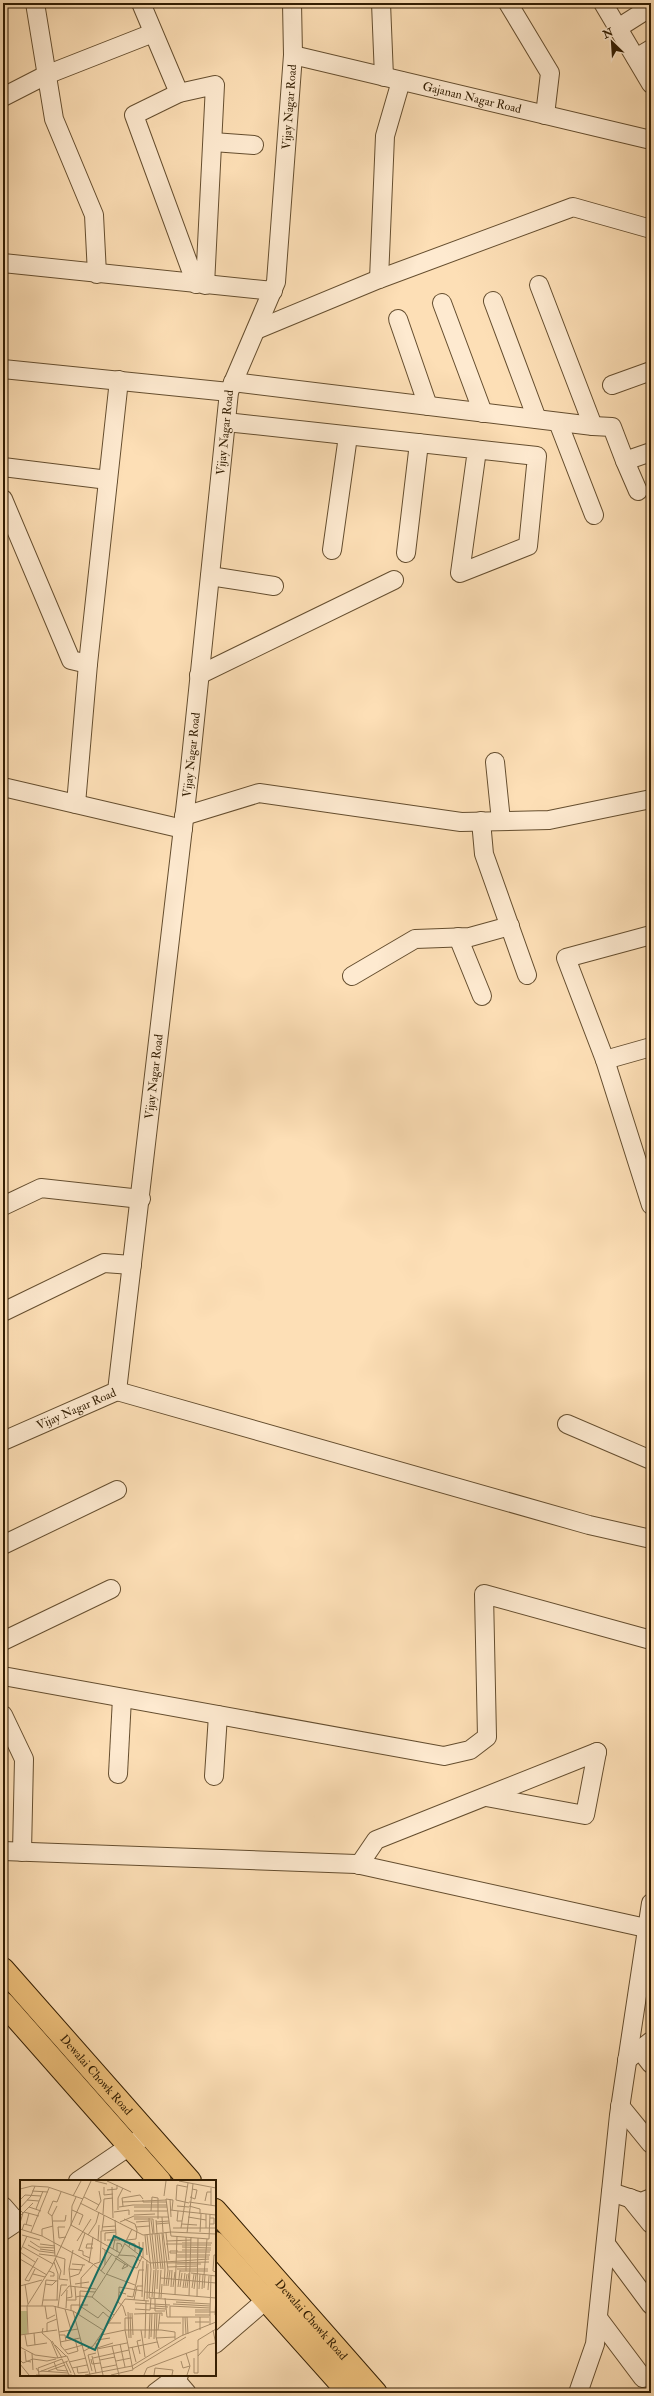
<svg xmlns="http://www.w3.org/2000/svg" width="654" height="2396" viewBox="0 0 654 2396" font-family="'IM FELL Double Pica',serif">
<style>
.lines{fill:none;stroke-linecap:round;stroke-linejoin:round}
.minor-casing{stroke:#654e2f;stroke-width:20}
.major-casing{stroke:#321d02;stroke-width:24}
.minor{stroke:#feead0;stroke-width:18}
.major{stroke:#eec07b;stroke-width:22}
.labels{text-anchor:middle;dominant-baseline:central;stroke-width:3;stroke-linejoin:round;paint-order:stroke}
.street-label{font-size:12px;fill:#321d02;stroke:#feead0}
.inset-road{fill:none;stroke:#ac916e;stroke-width:1}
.view{fill:#0f766e;fill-opacity:0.15;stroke:#0f766e;stroke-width:2}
.inset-edge{fill:none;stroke:#321d02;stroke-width:2}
</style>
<rect width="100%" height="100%" fill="#fddfb6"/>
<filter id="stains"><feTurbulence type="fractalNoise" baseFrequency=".005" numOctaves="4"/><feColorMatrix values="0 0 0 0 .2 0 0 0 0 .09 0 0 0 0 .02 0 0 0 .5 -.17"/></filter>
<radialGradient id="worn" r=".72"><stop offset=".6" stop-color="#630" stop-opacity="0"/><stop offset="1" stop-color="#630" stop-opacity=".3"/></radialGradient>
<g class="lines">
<defs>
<g id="minor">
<polyline points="35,3 54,119 94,215 97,274"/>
<polyline points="141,3 179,93"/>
<polyline points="381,3 384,77"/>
<polyline points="508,3 550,73 545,115"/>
<polyline points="603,3 651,84"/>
<polyline points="618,28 651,7"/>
<path id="s1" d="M 293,55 L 651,140"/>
<polyline points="636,58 651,49"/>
<polyline points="3,97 46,75 153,33"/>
<polyline points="213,142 254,145"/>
<polyline points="3,263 273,291"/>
<polyline points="379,279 385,136 401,81"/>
<polyline points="196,284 134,115 179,93 215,85 205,285"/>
<polyline points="539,285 593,426"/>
<polyline points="493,301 537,419"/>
<polyline points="442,303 483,413"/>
<polyline points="398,319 428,406"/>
<polyline points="256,330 379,279 573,207 651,229"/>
<polyline points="3,369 229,392"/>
<polyline points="233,382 593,426 612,427 625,461 651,452"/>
<polyline points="612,385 651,371"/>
<polyline points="226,422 537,456 528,546 460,573 477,450"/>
<polyline points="558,422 594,515"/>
<polyline points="625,461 638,491"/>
<polyline points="3,467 108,480"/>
<polyline points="3,499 71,660 88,664"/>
<polyline points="332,550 348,436"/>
<polyline points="406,553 419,443"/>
<polyline points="210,576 274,586"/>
<polyline points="199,675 394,580"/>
<polyline points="495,762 501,821"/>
<polyline points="3,787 183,829"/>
<polyline points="76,804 88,664 119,380"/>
<polyline points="184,816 259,793 461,822 549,820 651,799"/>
<polyline points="481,821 484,854 527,975"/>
<polyline points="458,937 482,996"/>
<polyline points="352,976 415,939 470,937 510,926"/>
<polyline points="651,1047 605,1060 651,1205"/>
<polyline points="605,1060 566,958 651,935"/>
<polyline points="3,1206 41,1188 141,1199"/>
<polyline points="3,1312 104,1263 132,1265"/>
<polyline points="117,1391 589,1525 651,1539"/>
<polyline points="567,1424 651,1460"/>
<path id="s2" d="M 3,1441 L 117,1391 L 190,768 L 229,392 L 276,282 L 293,55 L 292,3"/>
<polyline points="3,1545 117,1490"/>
<polyline points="3,1641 111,1589"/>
<polyline points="3,1676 444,1756 470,1750 487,1737 484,1594 651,1640"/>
<polyline points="3,1715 24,1759 22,1852"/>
<polyline points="118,1774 122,1698"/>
<polyline points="214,1776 218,1715"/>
<polyline points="486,1797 585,1815 597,1752"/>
<polyline points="3,1851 356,1864 646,1928"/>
<polyline points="359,1865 376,1840 597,1752"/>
<polyline points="640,2050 651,2064"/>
<polyline points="627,2060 651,2041"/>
<polyline points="620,2106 651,2144"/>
<polyline points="78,2181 140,2139"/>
<polyline points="611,2192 641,2202 651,2198"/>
<polyline points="630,2198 651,2224"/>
<polyline points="3,2206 17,2222"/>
<polyline points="3,2231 21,2219"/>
<polyline points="606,2244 651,2305"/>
<polyline points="598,2318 643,2378"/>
<polyline points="215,2344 266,2300"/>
<polyline points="175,2379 187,2393"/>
<polyline points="155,2393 179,2375"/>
<polyline points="578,2393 595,2344 619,2115 651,1903"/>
</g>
<g id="major">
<path id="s3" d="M 3,1969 L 190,2181"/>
<polyline points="3,2003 160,2181"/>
<path id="s4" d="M 215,2210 L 376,2393"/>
<polyline points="215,2243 349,2393"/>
</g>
</defs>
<use href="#minor" class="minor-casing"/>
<use href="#major" class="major-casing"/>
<use href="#minor" class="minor"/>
<use href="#major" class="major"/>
</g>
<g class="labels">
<g class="street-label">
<text stroke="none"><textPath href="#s1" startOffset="184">Gajanan Nagar Road</textPath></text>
<text stroke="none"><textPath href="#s2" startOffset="1425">Vijay Nagar Road</textPath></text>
<text stroke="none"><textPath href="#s2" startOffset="1089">Vijay Nagar Road</textPath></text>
<text stroke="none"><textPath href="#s2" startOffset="765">Vijay Nagar Road</textPath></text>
<text stroke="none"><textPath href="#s2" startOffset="441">Vijay Nagar Road</textPath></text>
<text stroke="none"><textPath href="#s2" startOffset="80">Vijay Nagar Road</textPath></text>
<text stroke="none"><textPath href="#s3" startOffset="141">Dewalai Chowk Road</textPath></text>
<text stroke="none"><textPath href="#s4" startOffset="146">Dewalai Chowk Road</textPath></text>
</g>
</g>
<g transform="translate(20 2180)">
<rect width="196" height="196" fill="#fddfb6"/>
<path d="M 0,131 L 7,131 L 7,154 L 0,155 Z" fill="#c5c08a"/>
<path class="inset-road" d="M 75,1 L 87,4M 87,1 L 111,12M 159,1 L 196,8M 84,7 L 84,15 L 93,14M 92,7 L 93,38M 0,9 L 12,6 L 28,7 L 63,19M 87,10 L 97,9 L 97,5M 12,11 L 28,12M 53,16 L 61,1M 144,16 L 146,1M 56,17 L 52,26 L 51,45 L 100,73M 64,17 L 79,25M 170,17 L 175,19 L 177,10 L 172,9M 150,19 L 151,37M 0,20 L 5,15 L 21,16M 7,20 L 19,21M 123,20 L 123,22 L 146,22M 156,20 L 157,5 L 167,7M 156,20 L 169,23M 185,21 L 187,12 L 191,12M 102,22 L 146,20M 169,22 L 196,26M 60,23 L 123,55 L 151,52 L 196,54M 113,25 L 147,25M 191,25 L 191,8M 37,26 L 32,36 L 35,76 L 45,79 L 44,95M 103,26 L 102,18 L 120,15 L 123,19M 157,26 L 169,27M 169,26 L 180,29 L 180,34M 9,27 L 21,31M 99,27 L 113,25M 114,27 L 147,27M 0,28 L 11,16 L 15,6M 16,29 L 23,11M 0,30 L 3,33 L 0,43M 52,30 L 63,35 L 59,45M 76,30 L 81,21 L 79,11M 98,30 L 98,18 L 103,8M 150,30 L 196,35M 152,30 L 153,20 L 146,19 L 151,56 L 189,59M 114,31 L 147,31M 131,31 L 132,17 L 138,18 L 138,39M 158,31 L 157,41 L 162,41M 4,32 L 19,36M 94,32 L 109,30 L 109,35M 83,34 L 84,19 L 93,18M 114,35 L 135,34M 0,36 L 13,23M 32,36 L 28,33 L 33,21 L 37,22 L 41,12M 114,37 L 148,37M 142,37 L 143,52M 168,37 L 186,40M 129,38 L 130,54M 104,39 L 115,44 L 117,50 L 116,59 L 107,60M 114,39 L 133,39 L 134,53M 131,40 L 133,54M 136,40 L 137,53M 33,41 L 45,41 L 46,35M 100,42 L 114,36M 116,42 L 129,41M 136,42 L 149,41M 136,44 L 149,43M 162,44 L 177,45M 190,44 L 194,44 L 194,38 L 190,38M 6,45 L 9,33M 45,47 L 38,47 L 39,58 L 46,57M 82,47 L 96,46M 116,47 L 129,46M 153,48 L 196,48M 161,48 L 168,3M 186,48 L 186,34M 0,49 L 22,56 L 73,84 L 85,94M 2,50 L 4,44 L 12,46M 82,50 L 84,35M 11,52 L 29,8M 180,52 L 181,34M 142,53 L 145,89 L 144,106M 143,53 L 148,90 L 146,106M 146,53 L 149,80M 167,53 L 173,4M 132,54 L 136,89 L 134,118M 135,54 L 138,89M 137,54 L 141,89M 139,54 L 143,89M 2,55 L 20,60M 68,55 L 76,43 L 79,32M 125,55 L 127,75M 127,55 L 131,89 L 129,118 L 175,121M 130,55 L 134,89M 22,56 L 22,49 L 33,46M 166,57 L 166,91M 189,59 L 190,34M 87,60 L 100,60M 10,61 L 19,67 L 35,68M 57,61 L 71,39M 78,61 L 79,45M 85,61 L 85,53 L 96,52M 147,61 L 171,60M 81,62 L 81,51 L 96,50M 119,62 L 120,75M 123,62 L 123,78M 162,63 L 192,63M 20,64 L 35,66M 105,64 L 130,83 L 189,79M 146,64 L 162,64M 8,65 L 19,71 L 35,73M 162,65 L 191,65M 3,67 L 33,84M 109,67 L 110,63 L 115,64 L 115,71M 162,67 L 191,68M 73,68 L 66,68 L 67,64 L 73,64M 82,68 L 96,77M 20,69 L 35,71M 93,69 L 96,54 L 95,40M 58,70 L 63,71 L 63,75 L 70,78M 59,70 L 65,53M 162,70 L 191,70M 0,72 L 15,82M 0,72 L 7,56M 97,72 L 97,63 L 101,64 L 102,67M 157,72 L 190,72M 157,73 L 150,73 L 150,71 L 158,71M 19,74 L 35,76M 99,75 L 114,76 L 120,81M 157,75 L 190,75M 196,75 L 194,75 L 193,91 L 196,92M 96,76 L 111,87 L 117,88 L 122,77M 157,77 L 189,77M 35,78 L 41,91 L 39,99 L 48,100M 95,78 L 108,86 L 102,89 L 105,84M 0,79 L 27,95M 34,82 L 38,94 L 37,120M 69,83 L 73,57M 147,83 L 189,82M 52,84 L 65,85M 157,84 L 181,84M 85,85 L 85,70M 148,87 L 178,86M 15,89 L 9,101 L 5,100 L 18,78M 49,89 L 62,90M 157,89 L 188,89M 29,91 L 34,93 L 34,96 L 30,96M 81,91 L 92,74M 160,91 L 188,91M 171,93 L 196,96M 13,94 L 25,97M 86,94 L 115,105M 184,95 L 187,59M 191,96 L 190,132 L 195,132M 50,97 L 59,94 L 63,85M 141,98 L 196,103M 26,100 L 38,101M 5,104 L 8,124M 25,104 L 32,105 L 36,101M 55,104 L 69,102M 0,106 L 22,100M 148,106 L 150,90M 61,107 L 61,98 L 74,84 L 80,82 L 81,62M 151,107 L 152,90M 153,107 L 155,92M 158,107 L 160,90M 160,107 L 162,93M 163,108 L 165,93M 165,108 L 167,94M 167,108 L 169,93M 172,108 L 174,94M 184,108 L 185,95M 137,109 L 138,90M 174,109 L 176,94M 179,109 L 180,94M 182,109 L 183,95M 188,110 L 189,96M 99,112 L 99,107 L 123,111M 125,112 L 196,118M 155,115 L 157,56M 41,116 L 49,106 L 76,109M 107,116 L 113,117 L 119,90 L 124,90M 169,116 L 171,57M 56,117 L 60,116 L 60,111 L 75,112M 72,117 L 94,135M 122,117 L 123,81M 132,117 L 134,90M 177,117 L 178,58M 47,118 L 52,117 L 49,89 L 53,70M 135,118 L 135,131 L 145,131M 139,118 L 141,90M 141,118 L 142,104M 145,118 L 147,137 L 189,137M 127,119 L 128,84M 23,120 L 38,120M 47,120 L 56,120 L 55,107M 114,120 L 117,106 L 123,106M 124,121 L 127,80M 156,122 L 190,124M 115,123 L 150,125M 153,124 L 190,126M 0,126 L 33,126 L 53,131 L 70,195M 7,126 L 8,154M 7,126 L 32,86 L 71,1M 22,126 L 26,100M 25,126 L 27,139 L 35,135M 35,126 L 41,166 L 48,174 L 58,171 L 55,159M 60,126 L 78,138 L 83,132 L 91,139M 135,126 L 148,127M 38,127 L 41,105 L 47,105M 46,128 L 47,110M 130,128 L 146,129M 45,129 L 51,150M 115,129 L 130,130 L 131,118M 51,130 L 51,125 L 68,125M 175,130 L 190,130M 53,131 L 83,150M 108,132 L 109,158M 175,132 L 190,132 L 190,145M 110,133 L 111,158M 112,133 L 113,155M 137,133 L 136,157 L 139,168M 59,134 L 60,116 L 72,117 L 100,73 L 112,49M 114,134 L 142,133 L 142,136M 175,135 L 190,135M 195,135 L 196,115M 106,136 L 103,126 L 98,122 L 99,112 L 106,114M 150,137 L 150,126 L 190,128M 163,137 L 163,155M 165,137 L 166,154M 167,137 L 168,154M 175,142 L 189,142M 88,143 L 101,143M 139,143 L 161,143M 23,148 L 22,153 L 31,161 L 38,178M 121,150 L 125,177M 138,150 L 140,133M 180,150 L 180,137M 193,150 L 196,165M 27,152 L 27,143 L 37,139M 39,152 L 58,149M 14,153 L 15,165M 0,155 L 37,150M 5,155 L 7,166 L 27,163M 39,155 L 45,155 L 46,161M 81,155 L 105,150 L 141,150 L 155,152 L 155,159M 131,157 L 132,133M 125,158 L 126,121M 136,158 L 155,157M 129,159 L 130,134M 134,159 L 135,133M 77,160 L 90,158M 32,161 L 42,178M 40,162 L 60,158M 76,163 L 83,195M 100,164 L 105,187M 35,165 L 46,176M 92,166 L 99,195M 0,167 L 15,175 L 37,178 L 47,176 L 55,195M 112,167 L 116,182M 77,168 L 93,163M 109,168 L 137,162M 77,169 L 107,163M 45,170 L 63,165M 5,171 L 6,181 L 11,182M 64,171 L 73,166 L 105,119 L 129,121M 12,173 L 13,190M 166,173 L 170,186 L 167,195M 120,174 L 117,161 L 121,160M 72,176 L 76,193M 178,176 L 188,165 L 195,163M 73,178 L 109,170M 174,178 L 174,193 L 178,193M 71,179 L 72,184 L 80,183M 0,180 L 3,183 L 13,179 L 27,181 L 36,179M 80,180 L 95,177M 96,181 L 111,178M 161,181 L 163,188 L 170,186M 34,182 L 37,190 L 48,191M 46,182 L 51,193M 49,182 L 66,178M 0,184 L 9,195M 57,187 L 58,193 L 68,192M 16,188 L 19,192 L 48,181M 52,188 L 67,185M 81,188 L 96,185M 113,189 L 166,157M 21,191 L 48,193M 28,191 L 45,185M 72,191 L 68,175 L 76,173M 178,193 L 178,160 L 196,149M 16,195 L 52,195M 19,195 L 18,188 L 42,179 L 49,195M 65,195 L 112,186 L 161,156 L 196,142M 91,195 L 113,190 L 105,150 L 105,138 L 112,138M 124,195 L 127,188 L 178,169M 134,195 L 135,188 L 153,190 L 152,195"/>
<path class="view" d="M 94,56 L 122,69 L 75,170 L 47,157 Z"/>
<rect width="196" height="196" class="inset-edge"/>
</g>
<rect width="654" height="2396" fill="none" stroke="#fddfb6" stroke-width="16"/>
<rect x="4" y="4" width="646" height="2388" fill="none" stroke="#321d02" stroke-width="2"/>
<rect x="8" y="8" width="638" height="2380" fill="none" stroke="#321d02"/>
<g transform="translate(612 42) rotate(335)" stroke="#feead0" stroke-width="3" paint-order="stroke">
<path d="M0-3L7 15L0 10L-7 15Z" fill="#321d02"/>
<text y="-6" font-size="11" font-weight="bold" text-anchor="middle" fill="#321d02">N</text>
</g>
<rect width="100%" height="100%" filter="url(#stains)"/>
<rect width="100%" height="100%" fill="url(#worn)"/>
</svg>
